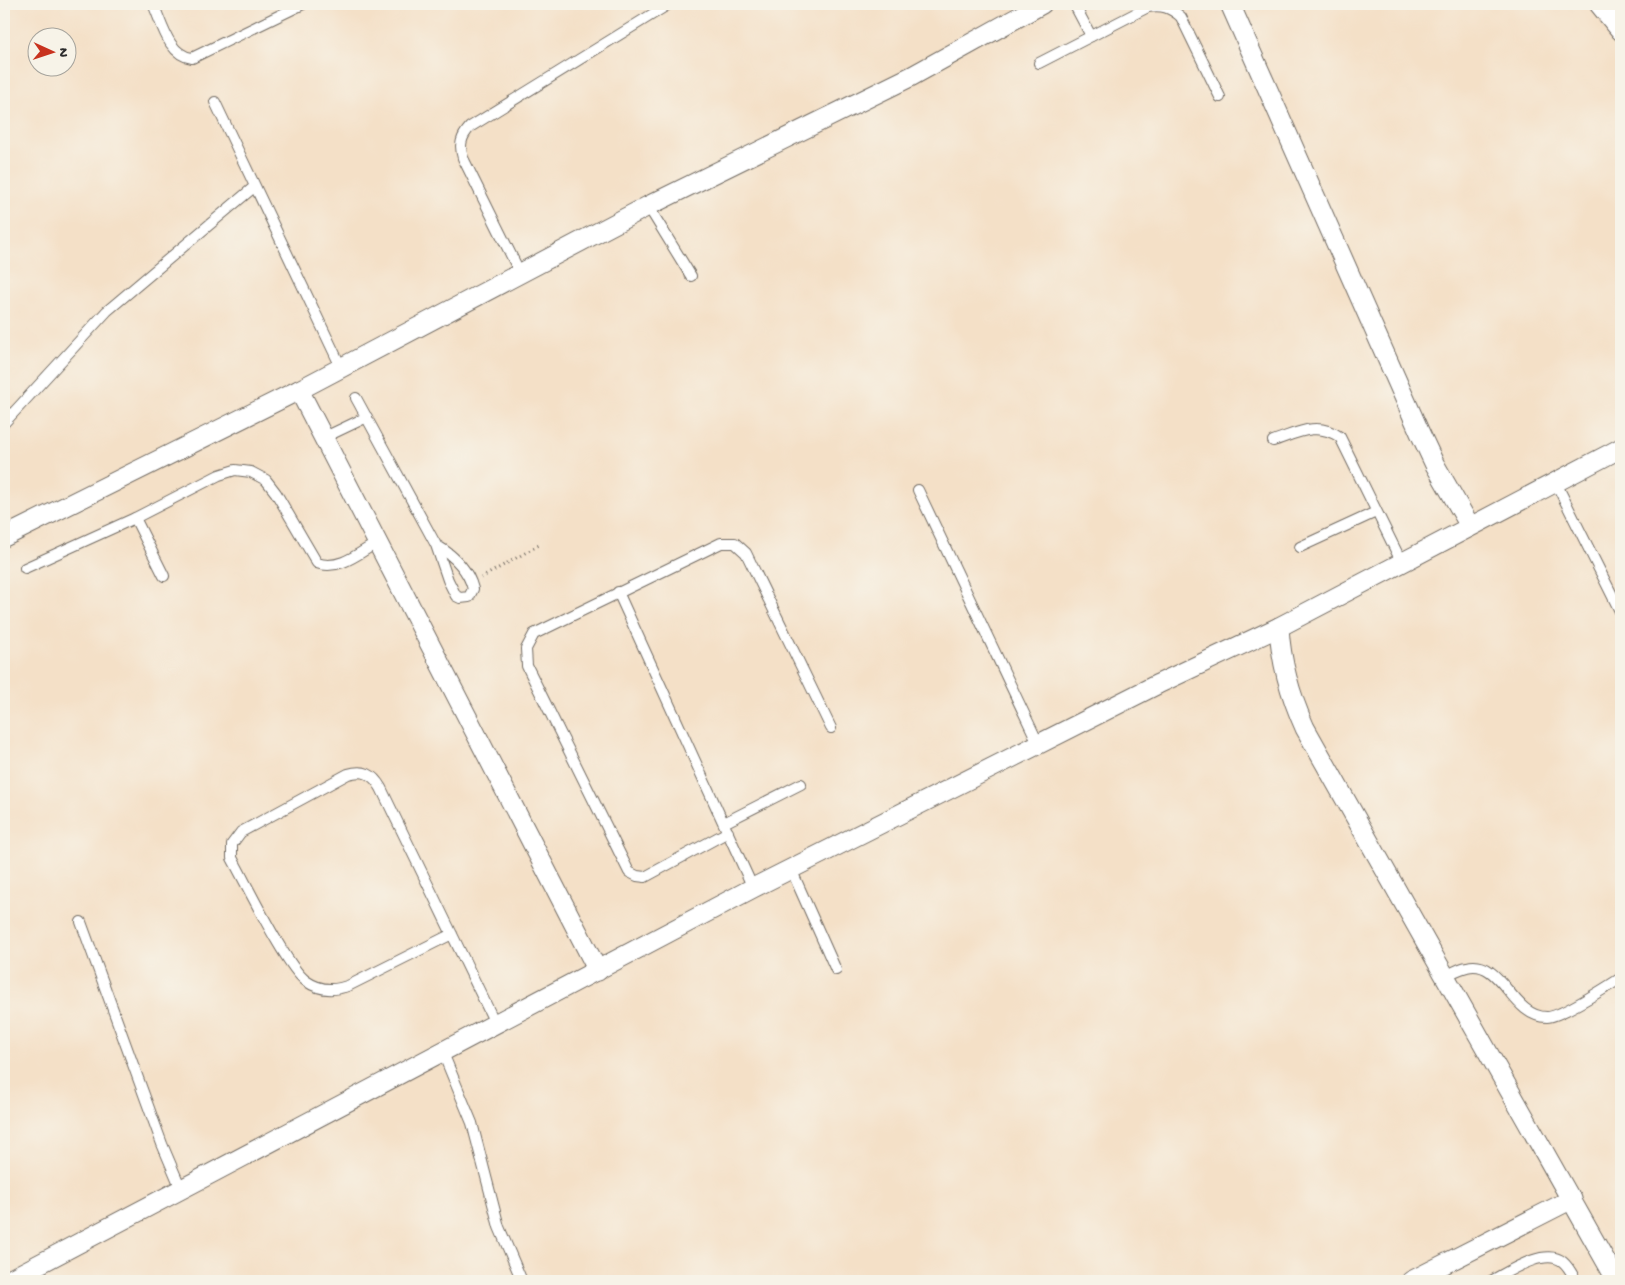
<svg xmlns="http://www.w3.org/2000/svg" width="1625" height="1285" viewBox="0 0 1625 1285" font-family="'Gochi Hand',sans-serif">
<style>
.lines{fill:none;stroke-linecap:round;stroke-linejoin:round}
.service-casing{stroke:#716a62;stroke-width:12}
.minor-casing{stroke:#716a62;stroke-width:21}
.path{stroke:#716a62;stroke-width:3;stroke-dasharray:1 4;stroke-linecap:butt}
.service{stroke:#fff;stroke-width:10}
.minor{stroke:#fff;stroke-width:19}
</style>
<rect width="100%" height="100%" fill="#f7f3e8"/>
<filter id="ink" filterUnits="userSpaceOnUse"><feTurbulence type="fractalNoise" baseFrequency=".02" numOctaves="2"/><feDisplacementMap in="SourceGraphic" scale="10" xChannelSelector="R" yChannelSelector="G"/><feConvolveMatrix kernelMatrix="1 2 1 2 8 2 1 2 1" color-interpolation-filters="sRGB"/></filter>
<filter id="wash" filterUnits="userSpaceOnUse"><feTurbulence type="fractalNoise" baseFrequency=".0096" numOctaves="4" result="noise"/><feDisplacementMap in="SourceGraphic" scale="20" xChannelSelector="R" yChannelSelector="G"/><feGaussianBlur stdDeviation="1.12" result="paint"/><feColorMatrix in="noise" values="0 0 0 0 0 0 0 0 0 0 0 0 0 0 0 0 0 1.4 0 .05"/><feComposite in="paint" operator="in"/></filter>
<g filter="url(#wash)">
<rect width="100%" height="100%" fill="#f4e0c7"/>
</g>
<g filter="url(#ink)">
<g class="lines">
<defs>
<g id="service">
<path d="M 153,4 C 162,23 168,55 192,58 L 303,4"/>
<polyline points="1074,4 1091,36"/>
<path d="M 1039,63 L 1148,7 C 1162,5 1170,7 1181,17 L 1220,97"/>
<polyline points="215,102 341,367"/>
<polyline points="648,206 691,276"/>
<path d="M 520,273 L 463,158 C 459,145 461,137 470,127 L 669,4"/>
<path d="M 356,398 L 436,545 L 448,580 L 456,596 L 460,598 L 469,597 L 473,589 C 468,569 453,555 436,545"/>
<polyline points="4,423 107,311 254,187"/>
<polyline points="323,438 367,417"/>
<path d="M 1273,441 C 1297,433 1317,421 1340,437 L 1402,563"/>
<polyline points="1555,481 1621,613"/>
<polyline points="918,490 1039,745"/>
<polyline points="135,518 164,576"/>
<polyline points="1300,547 1376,512"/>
<path d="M 25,568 L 135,518 L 219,475 L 235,470 L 251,472 L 266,480 L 276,493 L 317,563 C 339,571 359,553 378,542"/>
<polyline points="618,592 753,888"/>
<polyline points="724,823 801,784"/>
<polyline points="728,832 645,877 637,876 629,872 527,666 526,649 534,634 721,543 735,543 746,553 831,728"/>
<polyline points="791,869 836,970"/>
<polyline points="81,922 162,1144 182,1191"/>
<path d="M 452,934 L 350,985 C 335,991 320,991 306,981 C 287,968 246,883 232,858 L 232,844 L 241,832 L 348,774 C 364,769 373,774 381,788 L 496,1025"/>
<path d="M 1446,976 C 1452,973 1460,968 1467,967 C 1502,958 1511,1017 1547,1017 C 1560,1017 1607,987 1621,978"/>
<polyline points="443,1053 472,1123 499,1227 522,1281"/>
<path d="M 1491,1281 C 1508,1272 1545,1247 1563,1262 C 1569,1267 1572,1274 1576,1281"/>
</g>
<g id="minor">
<polyline points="1230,4 1420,433 1435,465 1470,526"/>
<polyline points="1599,4 1621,31"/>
<polyline points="299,390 598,971"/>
<polyline points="4,537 299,390 648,206 912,76 1042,4"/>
<path d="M 1279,627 C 1281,664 1290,695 1305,728 L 1617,1281"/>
<polyline points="7,1281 753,888 1158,684 1279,627 1621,448"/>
<polyline points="1411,1281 1572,1199"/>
</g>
</defs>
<use href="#service" class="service-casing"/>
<use href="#minor" class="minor-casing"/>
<polyline class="path" points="481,578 539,545"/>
<use href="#service" class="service"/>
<use href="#minor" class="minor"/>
</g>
</g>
<rect width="1625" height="1285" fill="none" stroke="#f7f3e8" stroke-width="20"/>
<g transform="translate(52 52) rotate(93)"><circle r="24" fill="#f7f3e8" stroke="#a5a39c"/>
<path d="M0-4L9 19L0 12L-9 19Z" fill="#c8321e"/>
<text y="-8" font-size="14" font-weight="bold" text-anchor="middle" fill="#2b2b2b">N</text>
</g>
</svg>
